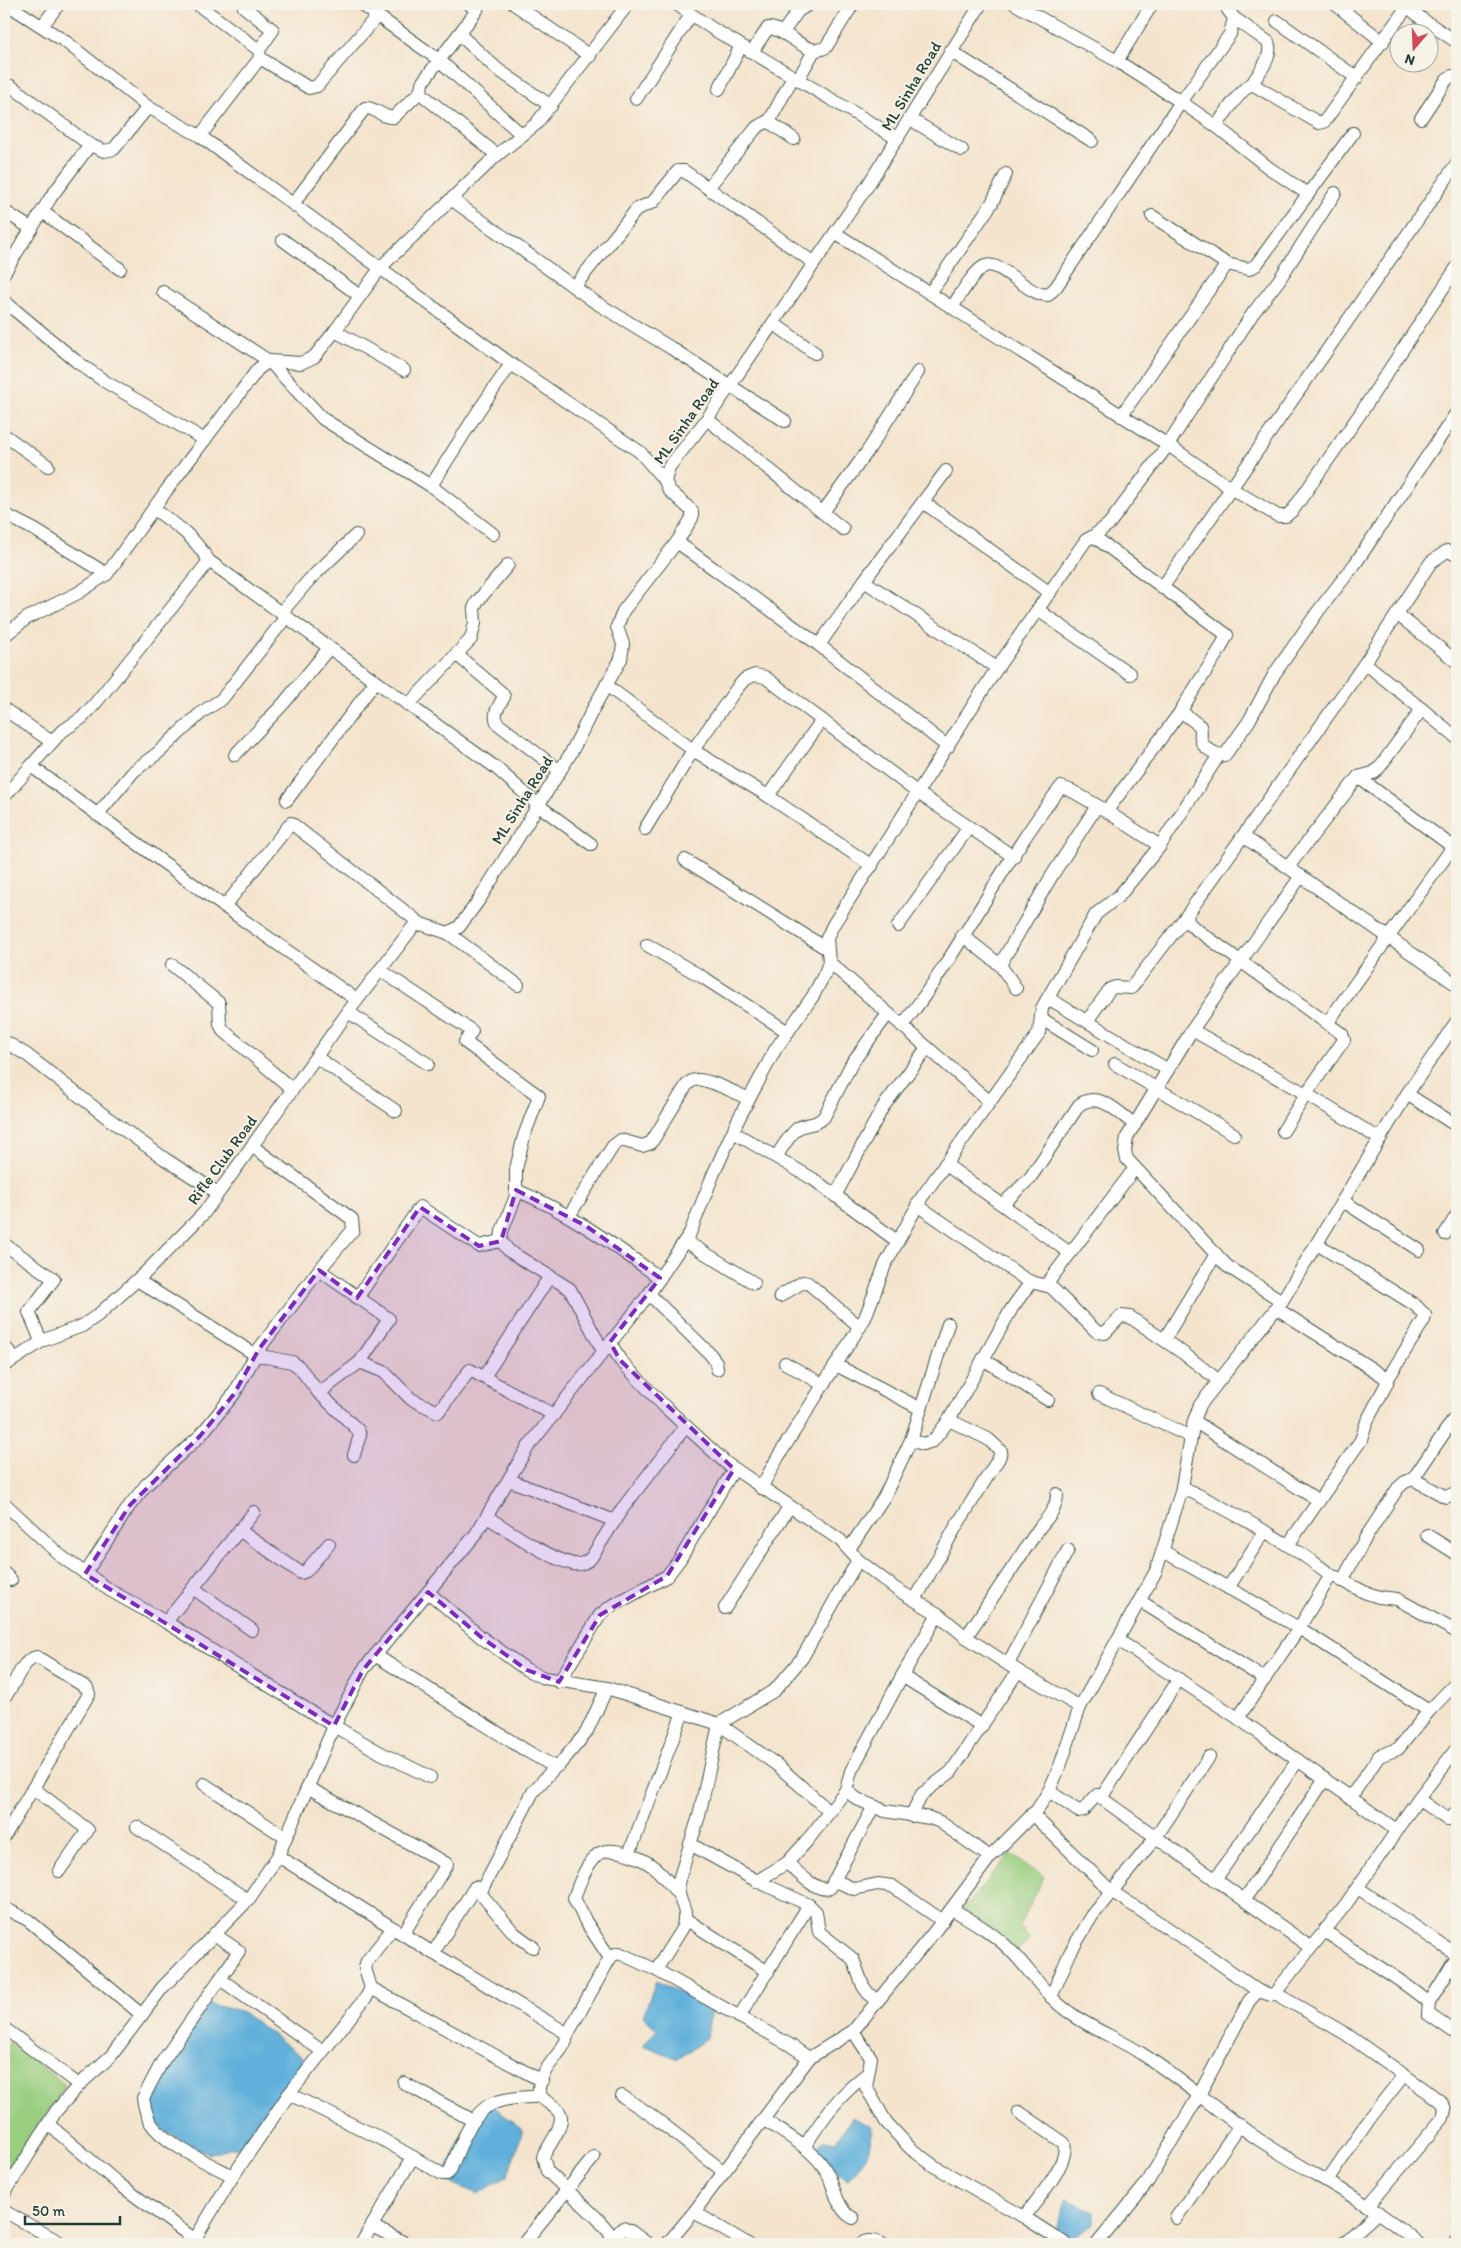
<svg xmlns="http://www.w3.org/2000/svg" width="1461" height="2248" viewBox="0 0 1461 2248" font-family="Itim,sans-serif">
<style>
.green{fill:#99ce7f;stroke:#5c865a}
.water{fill:#60b0db;stroke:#407688}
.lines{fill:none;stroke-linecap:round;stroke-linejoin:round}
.minor-casing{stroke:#3f564b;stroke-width:14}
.minor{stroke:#fff;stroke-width:12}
.marked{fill:#7b2cbf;fill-opacity:0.2;stroke:#7b2cbf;stroke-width:4;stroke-dasharray:10 6;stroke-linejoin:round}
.labels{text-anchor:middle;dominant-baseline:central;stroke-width:4;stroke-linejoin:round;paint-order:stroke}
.street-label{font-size:16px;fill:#1f3d34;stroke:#f7f3e8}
</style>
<rect width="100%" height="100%" fill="#f7f3e8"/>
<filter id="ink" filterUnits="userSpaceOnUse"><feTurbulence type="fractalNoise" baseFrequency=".02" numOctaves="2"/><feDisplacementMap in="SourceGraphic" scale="10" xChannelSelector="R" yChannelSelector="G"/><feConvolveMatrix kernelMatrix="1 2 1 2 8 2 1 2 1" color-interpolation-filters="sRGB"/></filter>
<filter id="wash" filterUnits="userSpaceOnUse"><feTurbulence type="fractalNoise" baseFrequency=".0096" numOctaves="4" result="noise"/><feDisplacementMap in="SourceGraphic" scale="20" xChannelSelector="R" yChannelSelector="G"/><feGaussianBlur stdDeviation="1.12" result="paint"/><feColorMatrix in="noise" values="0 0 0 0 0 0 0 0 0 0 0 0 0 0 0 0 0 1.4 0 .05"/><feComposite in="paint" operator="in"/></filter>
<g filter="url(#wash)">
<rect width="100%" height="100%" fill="#f4e4cd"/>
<g class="green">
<polygon points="1010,1854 1044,1877 1019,1926 1030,1939 1016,1952 963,1910"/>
<polygon points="10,2042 65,2085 6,2174 4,2172 4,2050"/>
</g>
<g class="water">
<polygon points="656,1981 711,2007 707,2038 678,2059 643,2045 657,2030 643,2016"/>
<polygon points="208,2004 241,2011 306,2060 242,2147 228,2148 208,2154 162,2130 146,2105"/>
<polygon points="492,2105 523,2130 508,2175 479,2194 442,2179 466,2126"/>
<path d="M 852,2117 L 872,2127 C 870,2153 866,2161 847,2179 L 811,2156 L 823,2140 L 836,2141 Z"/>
<polygon points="1067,2199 1094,2211 1094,2223 1067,2243 1055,2231"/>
</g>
</g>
<g filter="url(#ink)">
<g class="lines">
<defs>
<g id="minor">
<polyline points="7,4 66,42 148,107 200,136 511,364 640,452 665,481"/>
<polyline points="197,4 259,50 260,58 200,136"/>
<polyline points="246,4 244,7 273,30 259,50"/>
<polyline points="361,4 439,60 522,135"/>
<polyline points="469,4 477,10 422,83 421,91 424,96 497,155"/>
<polyline points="514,4 590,56"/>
<polyline points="676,4 713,29 898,139"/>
<polyline points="1015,4 1117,61 1181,102 1216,126 1269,168 1308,194"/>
<polyline points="1335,4 1383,42"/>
<polyline points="1405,4 1422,19 1457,42"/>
<path d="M 1234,18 L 1268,42 C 1274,56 1259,72 1252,84"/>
<polyline points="1277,21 1357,78"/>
<polyline points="42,26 59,4"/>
<polyline points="783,32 798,11 809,4"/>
<polyline points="459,34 497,69 551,106"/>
<polyline points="950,51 1092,141"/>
<path d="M 752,52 L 768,28 C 787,28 808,59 826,47 L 853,4"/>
<polyline points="260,58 309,88 317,86 377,16"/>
<polyline points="1117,61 1152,4"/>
<polyline points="793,77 770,120 772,124 794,139"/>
<polyline points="798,79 814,51"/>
<polyline points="4,87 11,86 90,145 51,197 4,273"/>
<polyline points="719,89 741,46"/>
<polyline points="636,99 691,15"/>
<polyline points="1421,118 1447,79 1452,76 1457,77"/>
<polyline points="910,119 962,150"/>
<path d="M 1216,126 C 1224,116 1241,88 1252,84 L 1319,123 L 1324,122 L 1409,4"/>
<polyline points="90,145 104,151 114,149 148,107"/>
<polyline points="708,188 752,133 757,127 770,120"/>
<polyline points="451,199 595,302 671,348 785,421"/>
<path d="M 293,204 L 365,108 C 377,107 382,119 394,117 L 421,91"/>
<polyline points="4,211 32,229"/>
<polyline points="43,212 120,269"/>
<polyline points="1152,216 1227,264 1249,269 1256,265 1353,133"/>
<polyline points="835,233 1168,445 1232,489 1278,516 1286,516 1293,510 1360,414 1457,267"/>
<polyline points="283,240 360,296"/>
<polyline points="574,287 637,209 653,202 678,171 684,171 814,263"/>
<polyline points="163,292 269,361 323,419 431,486 493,534"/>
<polyline points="930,293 992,203 1006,174"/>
<polyline points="4,301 76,361 104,381 205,440"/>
<path d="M 952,307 C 960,296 972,274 983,267 C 999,257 1027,296 1048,295 L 1056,287 L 1181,102 L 1230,34 L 1234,18 L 1228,10 L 1227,4"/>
<polyline points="773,323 815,353"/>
<polyline points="335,331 404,370"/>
<polyline points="1121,416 1227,264"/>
<polyline points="707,419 843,529"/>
<polyline points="4,435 48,466"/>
<polyline points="431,486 479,410 511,364"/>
<polyline points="923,502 1050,593"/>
<path d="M 154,509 C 179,527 192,535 209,561 L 495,767 L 538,805 L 591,844"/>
<polyline points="823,512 867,452 918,372"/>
<polyline points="4,514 35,530 107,574"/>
<polyline points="1092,537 1109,524 1168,445 1253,313 1279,280 1335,193"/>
<polyline points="677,542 819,645 948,747"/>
<polyline points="864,581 997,668"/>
<polyline points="1162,588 1457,163"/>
<polyline points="1038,610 1130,674"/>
<polyline points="281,613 309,580 356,535"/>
<polyline points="1397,614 1457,662"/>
<polyline points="4,636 27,618 78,593 107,574 166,491 258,369 269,361 301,363 314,357 335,331 381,267 497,155 536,124 628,4"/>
<polyline points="819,645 864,581 946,471"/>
<path d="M 456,654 L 502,693 L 504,697 C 499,706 492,714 498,724 L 560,771"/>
<polyline points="1365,663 1457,738"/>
<polyline points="606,685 693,750 768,796 872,866"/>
<polyline points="408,705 471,639 475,623 474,608 477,602 508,565"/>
<polyline points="4,709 52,742"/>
<polyline points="235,755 284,703 329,648"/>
<polyline points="31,766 61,732 82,718 94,705 209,561"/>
<polyline points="1358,777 1453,847"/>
<polyline points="768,796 822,720"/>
<polyline points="4,797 31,766 215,900 357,1000"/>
<polyline points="287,800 375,682"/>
<polyline points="1103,809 1160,846"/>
<polyline points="97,815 134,771 159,752 202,712 222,699 286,617"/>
<polyline points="645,829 693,750 737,688 745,679 755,675 765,677 918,793 1014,857"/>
<polyline points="1243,836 1457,985"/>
<polyline points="685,860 827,949"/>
<polyline points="1288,867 1358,777 1373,773 1379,768 1422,709"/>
<polyline points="224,907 291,823 421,924 448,933 459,927 479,900 571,753 594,707 621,659 623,644 617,627 623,611 677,542 692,518 692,511 669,490 665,481 669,467 707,419 868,185 981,4"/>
<polyline points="898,926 969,827"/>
<polyline points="448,933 518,985"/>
<polyline points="962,935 1000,965 1016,988"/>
<polyline points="647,945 704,978 788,1032"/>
<polyline points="829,962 989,1101"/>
<polyline points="172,965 219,1003 220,1024 223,1030 292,1089"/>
<polyline points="1000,965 1051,877 1097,806"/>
<polyline points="380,970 472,1031 465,1042 539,1096 524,1136 516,1169 516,1196 502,1231 501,1241 509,1251 570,1289 603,1351"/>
<polyline points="1048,998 1168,1070"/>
<polyline points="348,1012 428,1064"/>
<polyline points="1042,1019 1092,1050"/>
<polyline points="1087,1021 1110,989 1115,987 1131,988 1187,915"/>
<polyline points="1328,1022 1457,841"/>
<path d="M 902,1026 C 961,951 1002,862 1061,787 L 1072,791 L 1103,809 L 1109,808 L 1181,711"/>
<polyline points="1192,1030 1306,1094 1380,1139"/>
<polyline points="4,1041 27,1055 109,1119 165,1159 218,1193"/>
<polyline points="316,1057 396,1111"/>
<polyline points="1115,1064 1234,1134"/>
<polyline points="1407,1094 1457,1126"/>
<polyline points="1283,1131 1306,1094 1344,1040 1342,1034 1193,927 1188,922 1187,915 1365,663 1431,562 1447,551 1457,555"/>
<polyline points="740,1136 813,1179 897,1241"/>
<path d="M 776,1157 C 782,1148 789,1135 798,1128 C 808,1122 814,1127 824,1117 L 852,1063 L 888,1014"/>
<polyline points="945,1164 1070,1253"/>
<path d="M 516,1190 C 569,1212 614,1245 660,1278"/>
<polyline points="835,1196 883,1107 927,1048"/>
<polyline points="1343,1201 1419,1250"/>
<path d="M 1003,1204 L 1030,1178 L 1079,1105 C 1099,1090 1119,1113 1135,1125"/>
<polyline points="917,1205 1022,1277 1031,1282 1051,1287 1097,1332 1105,1333 1121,1316 1130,1317 1183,1353 1218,1380"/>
<path d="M 569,1216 L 613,1146 L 621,1140 L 642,1146 L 651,1143 L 686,1086 C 688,1084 689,1082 692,1081 C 702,1075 738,1094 749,1099"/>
<polyline points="1445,1234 1457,1215"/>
<polyline points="685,1241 754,1283"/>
<polyline points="4,1244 54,1279 29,1312 41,1341"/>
<polyline points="1317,1244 1415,1305 1425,1315 1424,1320 1387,1380"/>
<polyline points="319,1270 389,1319 360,1362"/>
<polyline points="137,1280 256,1355 292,1362 299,1367 319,1393 358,1430 360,1435 354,1455"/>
<polyline points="1046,1285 1135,1168"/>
<polyline points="649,1294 710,1354 716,1362 717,1369"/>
<polyline points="780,1296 803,1282 808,1283 860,1327"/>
<polyline points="357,1298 420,1207 479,1246 501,1241"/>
<polyline points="1282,1301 1227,1266 1127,1159 1125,1151 1127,1137 1192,1030 1301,876"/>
<polyline points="1276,1308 1383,1376 1387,1380 1387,1383 1367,1421 1361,1440 1288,1545"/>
<polyline points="1164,1340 1216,1254"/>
<polyline points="610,1342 620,1360 665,1407 726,1463 840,1540 858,1560 896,1589 938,1614 966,1637 1018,1671 1080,1707"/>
<polyline points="4,1346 15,1358"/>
<polyline points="983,1359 1048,1400"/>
<polyline points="785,1363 824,1385"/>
<polyline points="836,1365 921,1409"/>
<polyline points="4,1366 44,1340 82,1326 98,1315 147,1271 204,1213 348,1012 413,927 421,924"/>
<polyline points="484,1377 550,1276"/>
<polyline points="319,1393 360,1362 384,1372 411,1399 438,1412 470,1370 554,1415"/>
<polyline points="1099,1394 1191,1437"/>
<polyline points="1194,1421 1319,1501"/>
<polyline points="911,1440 923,1444 933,1441 949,1420 1012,1308 1031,1282"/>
<polyline points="1413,1479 1457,1414"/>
<polyline points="509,1480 615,1521"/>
<path d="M 1182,1487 C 1233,1512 1285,1540 1331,1575 L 1299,1628 L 1238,1718"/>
<polyline points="761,1488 778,1457 865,1318 885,1265 922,1197 1039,1033 1042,1008 1096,914 1119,896 1160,846 1219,755"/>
<polyline points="4,1503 62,1557 111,1591 166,1622 334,1726 381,1753 430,1777"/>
<path d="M 487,1517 C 510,1531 548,1558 573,1564 C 581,1565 585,1563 591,1558 L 622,1509 L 686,1426"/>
<polyline points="239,1530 301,1573 306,1571 329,1544"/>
<polyline points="1427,1535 1457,1554"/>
<polyline points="849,1549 884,1497 911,1440 948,1324"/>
<polyline points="1163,1551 1299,1628 1429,1711"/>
<polyline points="4,1573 11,1580"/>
<polyline points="85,1574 130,1505 146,1485 200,1436 234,1394 259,1349 319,1270 353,1230 352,1219 252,1146"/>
<polyline points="1336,1577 1364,1592 1379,1597 1397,1599 1457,1632"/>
<polyline points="1342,1581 1366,1537 1398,1488 1405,1482 1413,1479 1446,1497 1457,1492"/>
<polyline points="193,1588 252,1630"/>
<polyline points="1228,1588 1264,1532"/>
<polyline points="428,1592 481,1637 527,1670 544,1678 607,1688 719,1724 777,1765 830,1812"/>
<polyline points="915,1600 954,1530 999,1458 1001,1451 988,1439 949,1420"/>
<polyline points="1140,1601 1265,1679"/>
<polyline points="725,1608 789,1507"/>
<polyline points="938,1614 902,1676 851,1771 846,1790 857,1799 885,1811 930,1818 940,1822 990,1857"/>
<polyline points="166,1622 254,1512"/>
<path d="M 966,1637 L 1040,1527 C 1049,1516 1057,1508 1057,1494"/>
<polyline points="375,1655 525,1750 555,1767 560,1764 586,1733 607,1688"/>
<polyline points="1008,1664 1068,1550"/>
<polyline points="902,1676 982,1726"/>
<polyline points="559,1682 600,1615 610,1607 667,1576 680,1559 734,1469"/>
<path d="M 4,1697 C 16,1686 20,1660 37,1657 L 87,1688 L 89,1694 L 4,1837"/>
<polyline points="204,1784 285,1837"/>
<polyline points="33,1788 88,1830 59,1871"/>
<polyline points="309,1788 447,1864 403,1934"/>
<polyline points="1049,1791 1078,1811 1083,1810 1097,1795 1101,1798 1310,1947"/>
<polyline points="1101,1798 1179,1679"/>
<polyline points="1350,1798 1379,1756 1398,1749 1429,1711 1457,1682"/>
<polyline points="1418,1799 1457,1748"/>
<polyline points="1032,1814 1111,1891 1198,1948 1258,1991 1271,1995 1275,1993 1346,1904 1391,1839 1395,1832 1392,1827 1238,1718 1118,1640"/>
<polyline points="911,1816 922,1794 951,1772 1018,1671"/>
<polyline points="137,1827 248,1900"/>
<polyline points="1395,1832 1418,1799 1448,1820 1457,1812"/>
<polyline points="690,1844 757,1881 809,1905 816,1912 819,1932 853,1959 863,1986 868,1993 877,2001"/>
<polyline points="629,1854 683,1712"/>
<path d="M 278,1856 L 433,1953 L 563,2031 L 567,2035 L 566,2041 C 559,2056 540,2071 539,2088 C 537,2103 561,2104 561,2118 C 561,2131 548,2146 543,2157 L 547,2171 L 598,2219 L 613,2237"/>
<path d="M 787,1863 C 797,1871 816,1893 830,1888 L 874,1806"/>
<polyline points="834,1880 854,1889 878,1884 892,1886 943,1921"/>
<polyline points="1215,1880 1298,1760"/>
<polyline points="757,1881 787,1863 807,1841 846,1790"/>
<polyline points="1358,1888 1457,1955"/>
<polyline points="480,1893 533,1792 555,1767"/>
<polyline points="1244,1900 1325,1779"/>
<polyline points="4,1908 28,1920 142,2015"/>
<path d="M 952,1909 C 976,1923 997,1935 1016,1956 C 1033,1975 1048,1998 1070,2013 C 1092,2029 1117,2038 1139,2052 C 1183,2079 1221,2115 1264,2143 C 1316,2177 1372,2203 1419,2244"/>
<polyline points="684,1918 768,1972"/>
<path d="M 1324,1930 C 1359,1957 1396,1974 1429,2003 L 1428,2014 L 1457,2034"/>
<polyline points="214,1934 239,1951 220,1979"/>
<polyline points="433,1953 475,1887 514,1933 533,1947"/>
<path d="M 610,1958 L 586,1922 L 574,1898 C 578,1886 589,1857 602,1852 C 617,1847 645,1859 656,1869 C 665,1877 672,1887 679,1895"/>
<polyline points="656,1970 683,1927 685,1912 679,1895 678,1883 699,1816 719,1724 775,1690 802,1658 858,1560"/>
<polyline points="371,1988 542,2081"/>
<polyline points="1275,1993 1346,2034 1428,2092 1441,2102 1445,2109 1443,2118 1368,2206"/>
<polyline points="1051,1997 1070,1953 1092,1916 1156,1837 1209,1757"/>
<polyline points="1429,2003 1457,1957"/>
<polyline points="739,2017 809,1905"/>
<polyline points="4,2028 79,2085"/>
<polyline points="853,2031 871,2058 866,2087 886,2122 910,2148 934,2166 1024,2217 1066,2244"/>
<polyline points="567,2035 610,1958 613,1955 619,1953 656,1970 790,2045 809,2058"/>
<polyline points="404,2083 474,2121"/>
<polyline points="289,2094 367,1996 371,1988 365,1968 367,1961 393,1928"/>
<polyline points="622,2096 651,2115 723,2171"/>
<path d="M 1019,2112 L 1064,2143 C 1070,2163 1036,2201 1024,2217"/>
<path d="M 763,2119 C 786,2135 815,2149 828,2174 C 835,2189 837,2210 853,2218"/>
<polyline points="48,2124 119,2184 201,2244"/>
<path d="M 804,2147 C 825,2115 838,2096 868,2073"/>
<path d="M 233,2176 C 210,2164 161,2143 149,2120 C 146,2113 144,2105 143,2098 L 162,2062 L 220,1979 L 322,2051"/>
<polyline points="1327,2181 1370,2118 1404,2075"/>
<path d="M 4,2194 L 56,2111 L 79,2085 L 111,2056 L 162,1988 L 248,1900 L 278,1856 L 334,1726 L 363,1670 L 476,1534 L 528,1447 L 649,1294 L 690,1233 L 713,1175 L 739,1118 L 775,1050 L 813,996 L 825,973 L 829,962 L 827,938 L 833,925 L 997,668 L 1086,540 L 1092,537 L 1096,538 L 1227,635 L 1220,649 L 1181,710 L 1187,716 L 1200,726 C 1202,731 1200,734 1201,739 C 1202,748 1216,755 1225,755 L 1249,721 L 1275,673 L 1319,610 L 1355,564 L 1457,412"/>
<polyline points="4,2211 63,2244"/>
<polyline points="694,2212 748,2244"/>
<polyline points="1176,2218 1240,2125"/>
<polyline points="372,2226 407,2244"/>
<path d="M 195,2239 L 233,2176 L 289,2094 L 380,2138 L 442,2174 L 447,2174 L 450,2171 C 458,2151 471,2111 494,2103 C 507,2097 526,2098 541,2096"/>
<polyline points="361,2244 413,2157"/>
<polyline points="523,2244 594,2157"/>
<polyline points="607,2244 623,2228 632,2232 648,2244"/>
<polyline points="667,2244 694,2212 809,2058 853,2031 934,1932 990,1857 1037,1810 1049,1791 1060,1766 1080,1707 1156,1571 1181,1492 1194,1421 1200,1405 1282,1301 1407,1094 1457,1021"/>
<path d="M 861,2244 C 867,2239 875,2241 882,2244"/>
<polyline points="1097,2244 1147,2183 1199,2095 1249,2001 1258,1991"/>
<polyline points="1343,2244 1378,2212"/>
<polyline points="1455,2244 1457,2241"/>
</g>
</defs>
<use href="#minor" class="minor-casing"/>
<use href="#minor" class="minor"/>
</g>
</g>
<path class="marked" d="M 516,1190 L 586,1226 L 660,1278 L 610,1342 L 620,1360 L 734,1469 L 667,1576 L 600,1615 L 559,1682 L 527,1670 L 481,1637 L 428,1592 L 363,1670 L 334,1726 L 85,1574 L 130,1505 L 200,1436 L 234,1394 L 259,1349 L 319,1270 L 357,1298 L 420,1207 L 479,1246 L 501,1241 Z"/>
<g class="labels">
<g class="street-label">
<text transform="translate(911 86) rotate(-59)">ML Sinha Road</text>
<text transform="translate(686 421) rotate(-55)">ML Sinha Road</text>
<text transform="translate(522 800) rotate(-58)">ML Sinha Road</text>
<text transform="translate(222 1160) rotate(-54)">Rifle Club Road</text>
</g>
</g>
<rect width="1461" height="2248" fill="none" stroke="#f7f3e8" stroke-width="20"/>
<g transform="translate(1414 48) rotate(199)"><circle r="24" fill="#f7f3e8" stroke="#a1aaa0"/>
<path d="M0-4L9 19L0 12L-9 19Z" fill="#d1495b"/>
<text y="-8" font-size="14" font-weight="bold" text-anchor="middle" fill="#1f3d34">N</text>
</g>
<path d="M25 2216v8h95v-8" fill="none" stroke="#1f3d34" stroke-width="2.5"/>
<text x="32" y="2216" font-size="15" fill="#1f3d34" stroke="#f7f3e8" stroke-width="4" paint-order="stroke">50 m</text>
</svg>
